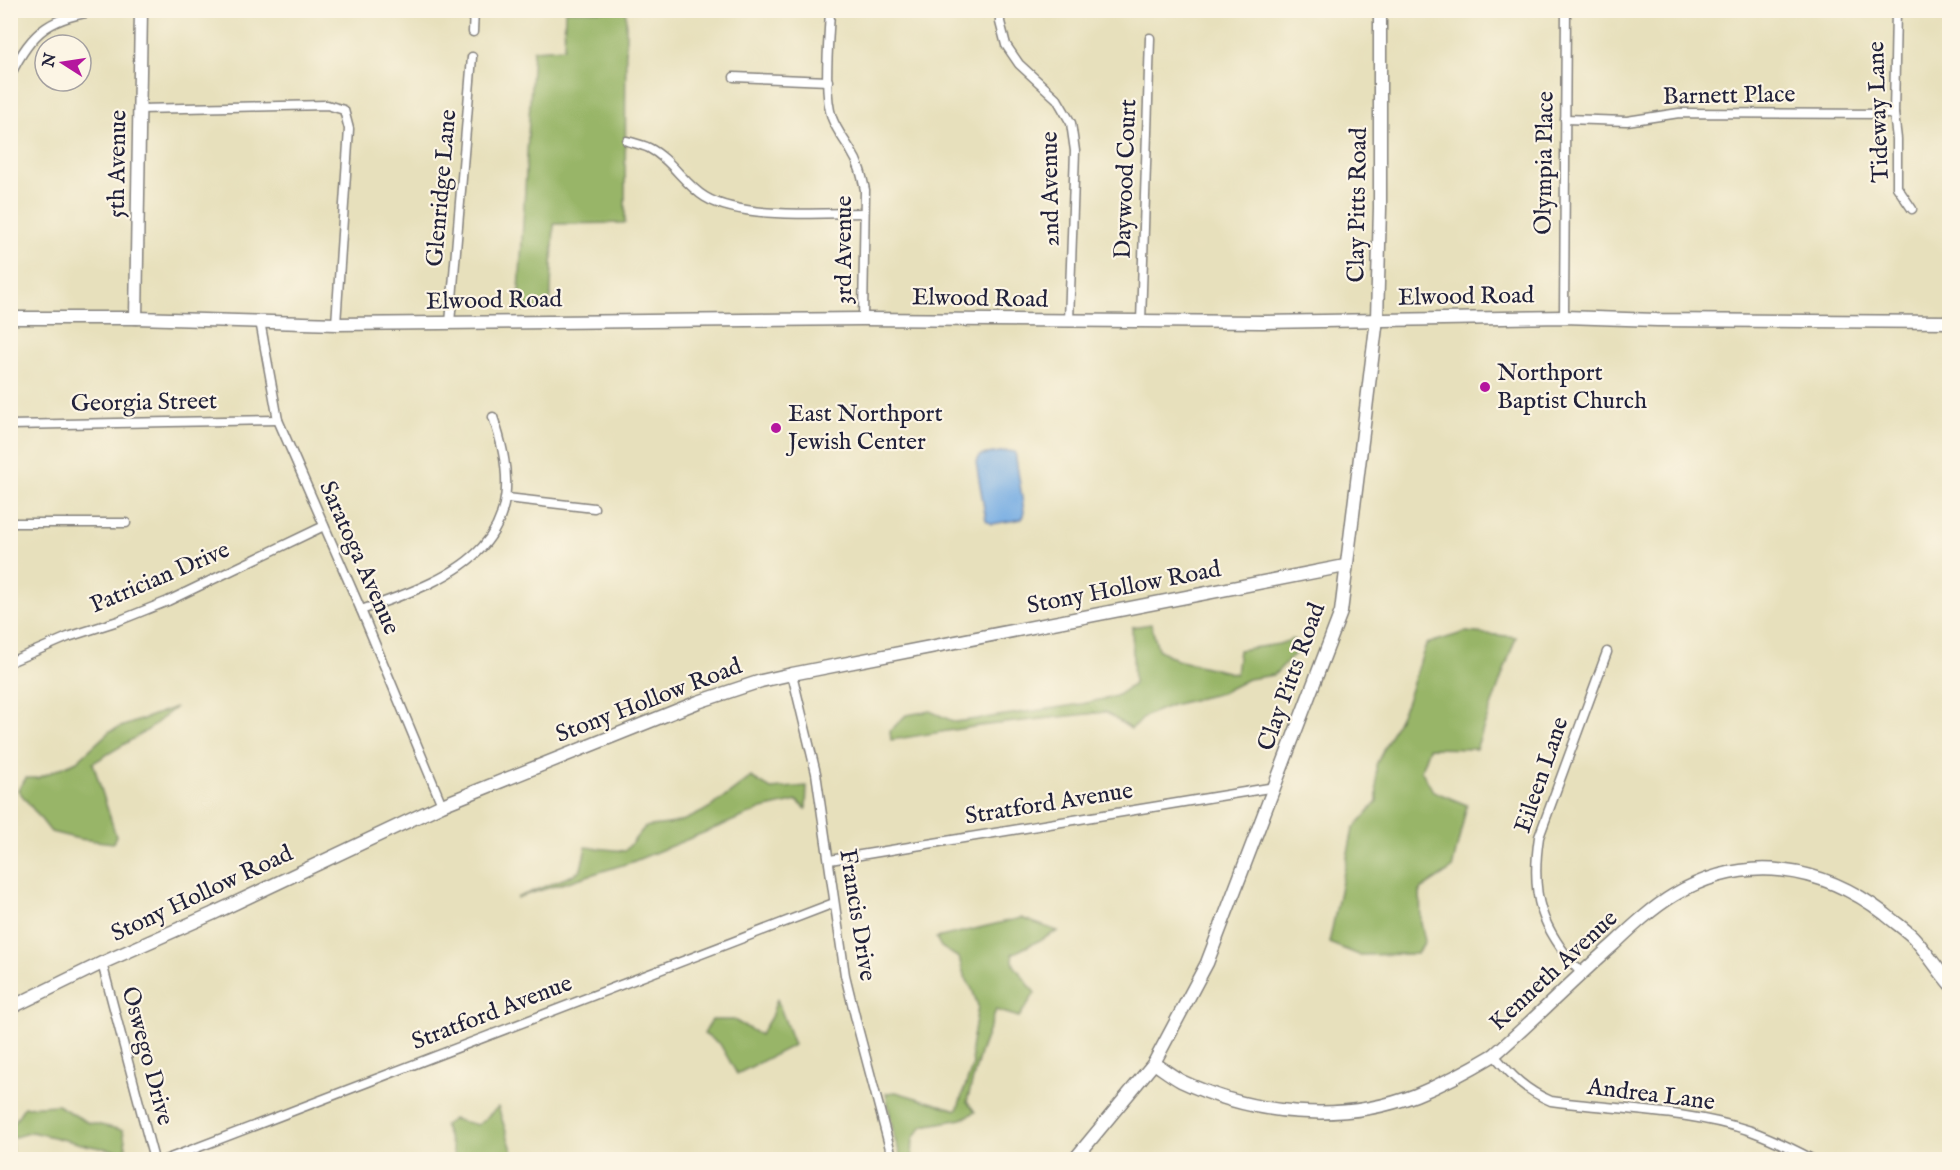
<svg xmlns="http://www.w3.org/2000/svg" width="1960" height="1170" viewBox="0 0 1960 1170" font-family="'IM FELL English',serif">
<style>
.forest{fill:#98b567;stroke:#5d6c51;stroke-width:1.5}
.water{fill:#74ace3;stroke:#4b678f;stroke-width:1.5}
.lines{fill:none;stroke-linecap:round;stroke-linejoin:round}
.street-casing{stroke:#84817c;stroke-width:11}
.secondary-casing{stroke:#84817c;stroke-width:15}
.street{stroke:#fff;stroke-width:8}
.secondary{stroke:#fff;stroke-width:12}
.poi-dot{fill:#b5179e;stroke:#fcf5e5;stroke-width:2}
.labels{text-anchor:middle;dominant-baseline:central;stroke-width:4.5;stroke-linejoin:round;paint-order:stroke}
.street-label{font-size:24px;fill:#22223b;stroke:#fcf5e5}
.poi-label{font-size:24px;fill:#22223b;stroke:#fcf5e5;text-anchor:start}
</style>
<rect width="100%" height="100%" fill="#fcf5e5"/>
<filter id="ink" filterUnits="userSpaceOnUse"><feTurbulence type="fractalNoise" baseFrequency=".0167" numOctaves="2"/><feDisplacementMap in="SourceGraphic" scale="12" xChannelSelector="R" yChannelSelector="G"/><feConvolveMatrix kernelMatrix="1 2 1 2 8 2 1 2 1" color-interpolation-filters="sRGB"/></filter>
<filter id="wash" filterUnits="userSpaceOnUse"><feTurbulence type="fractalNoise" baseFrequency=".008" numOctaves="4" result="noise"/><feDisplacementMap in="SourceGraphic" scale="24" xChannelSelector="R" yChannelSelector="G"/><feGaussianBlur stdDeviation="1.35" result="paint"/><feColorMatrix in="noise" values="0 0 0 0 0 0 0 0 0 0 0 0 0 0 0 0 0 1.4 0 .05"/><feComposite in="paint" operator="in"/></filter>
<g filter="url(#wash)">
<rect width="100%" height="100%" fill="#e7e0bc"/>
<g class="forest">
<polygon points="565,11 626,11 625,223 554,224 550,309 518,310 533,50 564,48"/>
<polygon points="1151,624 1158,649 1177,660 1236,674 1239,650 1279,644 1293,639 1301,647 1274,675 1248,679 1221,693 1172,705 1147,715 1131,729 1105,712 979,726 891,740 890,731 906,715 930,711 955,722 1082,704 1116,696 1134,684 1132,627"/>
<polygon points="1466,632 1516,637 1476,749 1429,748 1421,770 1433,791 1467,805 1452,869 1420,890 1421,923 1425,941 1417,954 1359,955 1329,943 1353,829 1377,802 1376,765 1406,704 1426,644"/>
<polygon points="176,707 148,730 93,763 116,836 113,843 79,839 51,832 18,790 26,778 38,778 77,761 110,731"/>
<path d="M 751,777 L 771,789 L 807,786 L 806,809 L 797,801 L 762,809 L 632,862 L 516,898 L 573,875 L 581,869 L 586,847 L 625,851 L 645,827 C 654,825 664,825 674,823 C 703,816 728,795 751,777 Z"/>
<polygon points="1021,918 1058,931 1012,954 1014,965 1035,993 1019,1017 996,1010 980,1053 967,1101 975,1112 962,1119 923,1126 913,1138 912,1159 902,1159 894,1137 886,1093 896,1092 957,1110 973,1064 971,1049 978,1006 972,989 964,975 959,958 941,947 936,938"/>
<polygon points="777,999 794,1045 737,1074 720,1044 704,1034 712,1020 734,1020 760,1035 771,1017"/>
<polygon points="57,1105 87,1122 123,1130 127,1152 90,1146 32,1132 11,1138 12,1159 11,1159 11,1127 24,1107"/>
<polygon points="498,1107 515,1159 456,1159 444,1125 453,1119 478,1125"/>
</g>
<polygon class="water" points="1007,451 1015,452 1024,511 1022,519 992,524 986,520 976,462 981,455"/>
</g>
<g filter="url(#ink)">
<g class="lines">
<defs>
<g id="street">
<path d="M 830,10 C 829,39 823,92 832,118 C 837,131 844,139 851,151 C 859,163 862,176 865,190 L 863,319"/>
<polyline points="1000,10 1000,22 1006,45 1019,64 1057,99 1071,123 1075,151 1069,321"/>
<polyline points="1896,10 1894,114 1897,139 1897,187 1912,209"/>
<polyline points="473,32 474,10"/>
<path d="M 10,76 C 33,28 51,18 102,10"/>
<polyline points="734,77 828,81"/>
<polyline points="140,109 327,105 344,110 349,129 336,324"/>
<polyline points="1565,119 1627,121 1679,113 1894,114"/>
<path d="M 627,141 C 634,143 643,145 649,148 C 671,159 684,184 705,197 C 741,219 821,213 864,213"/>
<polyline points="1564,317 1566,10"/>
<polyline points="260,321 278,420 361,610 442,805"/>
<polyline points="1141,322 1150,38"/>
<polyline points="450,323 472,57"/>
<polyline points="10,425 278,420"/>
<polyline points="507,498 594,508"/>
<polyline points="10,523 126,523"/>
<path d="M 361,610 C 465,575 537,541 493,417"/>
<polyline points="10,662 68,637 118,621 168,601 324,526"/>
<polyline points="792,674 816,773 845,975 858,1028 893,1160"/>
<polyline points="830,860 1275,787"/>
<polyline points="102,963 154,1160"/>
<path d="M 1581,973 C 1541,928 1530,897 1539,837 L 1607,652"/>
<path d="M 1494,1055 C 1512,1076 1525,1090 1551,1101 C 1618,1110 1687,1110 1751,1131 C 1773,1139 1793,1149 1814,1160"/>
<polyline points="165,1160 834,903"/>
</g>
<g id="secondary">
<polyline points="10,318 136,318 336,324 863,319 1263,322 1564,317 1657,320 1950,322"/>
<polyline points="136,318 141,10"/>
<polyline points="10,1008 102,963 212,914 442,805 698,702 761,681 792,674 1345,566"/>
<path d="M 1154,1063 C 1163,1069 1172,1076 1181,1081 C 1253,1115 1341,1124 1416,1095 C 1443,1084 1469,1070 1494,1055 C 1535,1019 1573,980 1614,944 C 1632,927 1652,908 1674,895 C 1745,853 1821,865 1885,914 C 1894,922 1905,929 1913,937 C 1926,951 1937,969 1950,984"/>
<polyline points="1074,1160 1154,1063 1207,963 1341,612 1377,319 1380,208 1380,10"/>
</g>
</defs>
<use href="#street" class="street-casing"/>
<use href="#secondary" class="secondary-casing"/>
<use href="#street" class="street"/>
<use href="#secondary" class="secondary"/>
</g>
</g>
<g class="poi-dot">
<circle cx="1485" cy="387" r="6"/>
<circle cx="776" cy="428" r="6"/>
</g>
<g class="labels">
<g class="street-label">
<text transform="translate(1729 96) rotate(-1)">Barnett Place</text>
<text transform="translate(1879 112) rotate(-92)">Tideway Lane</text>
<text transform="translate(1545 163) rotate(-89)">Olympia Place</text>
<text transform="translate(118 164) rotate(-89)">5th Avenue</text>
<text transform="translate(1126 179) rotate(-88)">Daywood Court</text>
<text transform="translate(442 188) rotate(-85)">Glenridge Lane</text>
<text transform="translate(1051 189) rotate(-91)">2nd Avenue</text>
<text transform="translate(1358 205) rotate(-89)">Clay Pitts Road</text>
<text transform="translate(844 250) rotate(-90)">3rd Avenue</text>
<text transform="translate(1466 297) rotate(-1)">Elwood Road</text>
<text transform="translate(980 299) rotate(1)">Elwood Road</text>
<text transform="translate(494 301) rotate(-1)">Elwood Road</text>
<text transform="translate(144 403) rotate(-1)">Georgia Street</text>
<text transform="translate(359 558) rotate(66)">Saratoga Avenue</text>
<text transform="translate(160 578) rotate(-23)">Patrician Drive</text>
<text transform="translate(1124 588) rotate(-11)">Stony Hollow Road</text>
<text transform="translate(1292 677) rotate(-70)">Clay Pitts Road</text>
<text transform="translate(649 701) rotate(-21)">Stony Hollow Road</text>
<text transform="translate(1542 775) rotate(-71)">Eileen Lane</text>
<text transform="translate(1049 804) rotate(-9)">Stratford Avenue</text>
<text transform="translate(202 894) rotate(-25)">Stony Hollow Road</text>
<text transform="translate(857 915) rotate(81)">Francis Drive</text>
<text transform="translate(1554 971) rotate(-43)">Kenneth Avenue</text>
<text transform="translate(492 1013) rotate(-21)">Stratford Avenue</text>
<text transform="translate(147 1056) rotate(75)">Oswego Drive</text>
<text transform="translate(1651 1095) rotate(7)">Andrea Lane</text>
</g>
<g class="poi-label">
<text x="1497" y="373">Northport<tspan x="1497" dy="28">Baptist Church</tspan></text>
<text x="788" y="414">East Northport<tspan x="788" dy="28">Jewish Center</tspan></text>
</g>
</g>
<rect width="1960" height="1170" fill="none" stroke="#fcf5e5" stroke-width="36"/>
<g transform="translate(63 63) rotate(282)"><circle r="28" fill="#fcf5e5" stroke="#a5a1a1" stroke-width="1.5"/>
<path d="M0-4.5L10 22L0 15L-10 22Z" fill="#b5179e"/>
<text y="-9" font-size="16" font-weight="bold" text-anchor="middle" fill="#22223b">N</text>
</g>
</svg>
